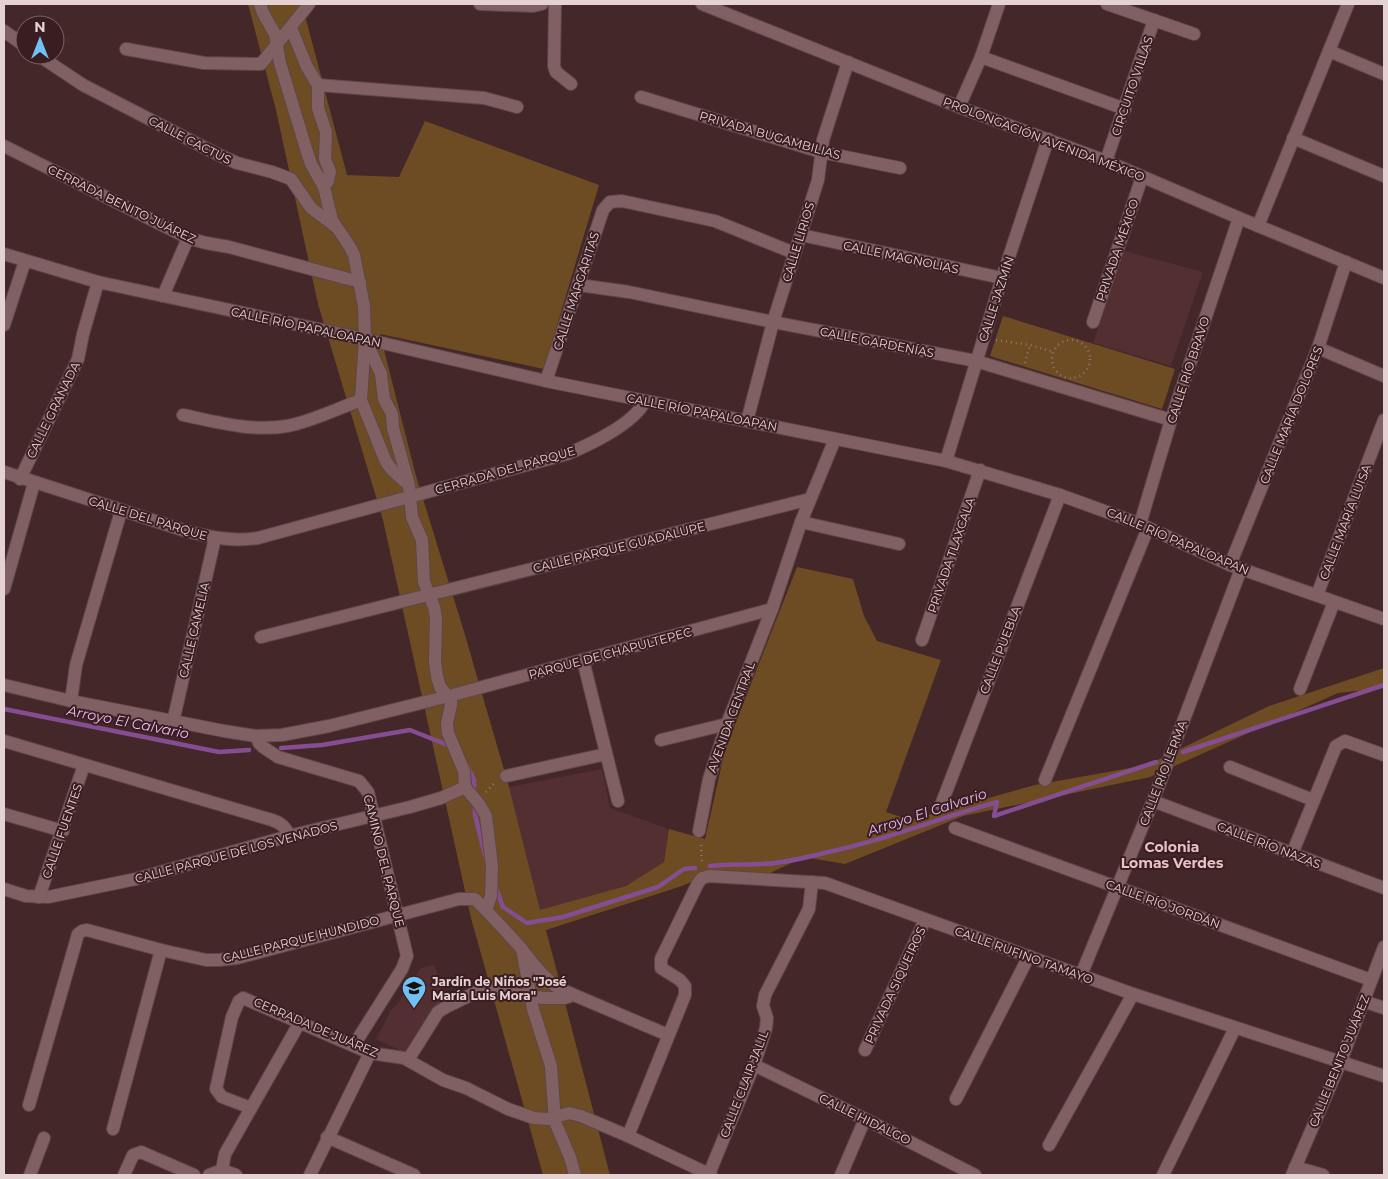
<svg xmlns="http://www.w3.org/2000/svg" width="1388" height="1179" viewBox="0 0 1388 1179" font-family="Montserrat,sans-serif">
<style>
.built{fill:#532f32}
.green{fill:#6e4c23}
.lines{fill:none;stroke-linecap:round;stroke-linejoin:round}
.stream{stroke:#854d92;stroke-width:4.5}
.minor-casing{stroke:#5e4648;stroke-width:14}
.path{stroke:#8e7778;stroke-width:2.5;stroke-dasharray:1 4;stroke-linecap:butt}
.minor{stroke:#806062;stroke-width:12}
.labels{text-anchor:middle;dominant-baseline:central;stroke-width:4;stroke-linejoin:round;paint-order:stroke}
.street-label{font-size:12px;fill:#e5d2d3;stroke:#391d20}
.poi-label{font-size:12px;font-weight:bold;fill:#e5d2d3;stroke:#391d20;text-anchor:start}
.water-label{font-size:14px;font-style:italic;fill:#e9bcf4;stroke:#391d20}
.neighbourhood-label{font-size:14px;font-weight:bold;fill:#e7c1c4;stroke:#391d20}
</style>
<rect width="100%" height="100%" fill="#432729"/>
<g class="built">
<polygon points="1125,251 1203,272 1171,366 1093,343"/>
<polygon points="602,769 610,808 669,829 664,862 626,886 540,911 509,787"/>
<polygon points="434,965 448,1000 408,1054 376,1039 391,1010 398,1003 421,968"/>
</g>
<g class="green">
<polygon points="248,4 302,4 347,175 399,177 425,121 599,185 544,369 380,334 416,476 465,635 509,787 540,910 626,886 664,862 669,829 705,839 725,750 797,567 853,579 864,616 877,641 941,660 886,812 910,820 1035,785 1147,765 1269,706 1384,668 1384,688 1338,693 1150,777 963,816 845,864 804,857 768,874 714,872 682,886 546,930 610,1175 543,1175 471,918 383,520 318,304 276,110"/>
<polygon points="1003,316 1175,369 1162,409 990,356"/>
</g>
<g class="lines">
<g class="stream">
<polyline points="4,709 219,752 249,750"/>
<polyline points="281,748 322,745 410,730 450,746"/>
<polyline points="1183,752 1384,685"/>
<polyline points="468,767 474,780 474,793"/>
<polyline points="475,803 475,815 486,859"/>
<path d="M 710,866 C 728,864 745,865 763,864 C 783,863 805,858 824,853 C 883,841 939,818 997,802 L 994,816 L 1156,762"/>
<polyline points="495,885 503,907 527,923 563,917 658,887 684,869 695,868"/>
</g>
<defs>
<g id="minor">
<polyline points="260,4 263,13 275,34 280,63 307,152 311,164 324,187 332,220 350,247 354,255 364,306 365,339 381,374 384,399 392,414 393,428 409,485 412,517 422,540 424,582 434,607 436,618 435,662 437,676 440,687 451,700 451,705 447,723 448,733 464,771 465,787 479,804 486,816 492,866 491,896 486,910 522,949 533,1009 551,1066 555,1122 570,1157 575,1175"/>
<polyline points="480,4 533,6 542,4"/>
<polyline points="555,4 554,66 556,72 571,84"/>
<polyline points="702,4 959,107 1106,161 1239,218 1384,278"/>
<polyline points="1107,4 1194,34"/>
<polyline points="291,28 307,67 318,85 318,108 326,132 325,159 330,172 328,181 324,187"/>
<polyline points="4,31 25,46"/>
<polyline points="126,49 204,63 261,64 309,4"/>
<polyline points="1329,51 1384,74"/>
<polyline points="38,55 83,85 219,155 237,163 272,172 291,179 311,208 335,226"/>
<polyline points="981,57 1125,109"/>
<polyline points="318,85 484,98 517,107"/>
<polyline points="641,97 821,152 900,168"/>
<polyline points="959,107 981,57 999,4"/>
<polyline points="1293,138 1384,176"/>
<polyline points="4,146 188,238 206,243 229,247 360,282"/>
<polyline points="1106,161 1154,20"/>
<polyline points="1258,226 1348,4"/>
<polyline points="801,235 1002,278"/>
<polyline points="4,254 98,282 365,339 546,381 946,461 1060,495 1140,524 1230,565 1384,619"/>
<polyline points="579,285 629,292 773,322 976,361 1171,420"/>
<polyline points="163,296 188,238"/>
<polyline points="1093,322 1142,177"/>
<polyline points="4,325 25,261"/>
<polyline points="365,339 361,400 386,462 393,471 409,485"/>
<polyline points="1318,348 1384,376"/>
<polyline points="546,381 603,210 610,202 622,201 715,221 794,253"/>
<path d="M 183,415 C 217,422 252,432 287,426 C 310,422 339,408 361,400"/>
<polyline points="747,421 773,322 818,180 823,140 848,62"/>
<polyline points="946,461 1002,278 1048,139"/>
<path d="M 4,472 L 186,531 C 210,537 233,542 258,538 L 567,454 C 589,445 634,424 645,401"/>
<polyline points="20,479 78,359 83,334 98,282"/>
<polyline points="801,522 899,544"/>
<polyline points="1140,524 1171,420 1239,218"/>
<polyline points="1230,565 1318,348 1346,262"/>
<polyline points="4,589 34,483"/>
<polyline points="1317,595 1384,420"/>
<polyline points="261,637 810,499"/>
<polyline points="922,640 980,470"/>
<polyline points="583,660 618,801"/>
<polyline points="4,685 71,701 224,731 256,736 282,735 329,726 449,696 772,609"/>
<polyline points="1300,689 1334,602"/>
<polyline points="71,701 76,665 121,511"/>
<polyline points="173,722 215,538"/>
<polyline points="256,736 259,743 263,747 278,757 359,781 368,792 407,956 402,969 354,1045"/>
<polyline points="661,740 727,724"/>
<path d="M 4,741 L 272,820 C 281,823 286,827 289,836"/>
<polyline points="1230,767 1313,800"/>
<polyline points="506,776 606,754"/>
<polyline points="1045,780 1148,528"/>
<polyline points="1153,801 1384,888"/>
<polyline points="941,805 1060,495"/>
<polyline points="4,814 63,831"/>
<polyline points="955,828 1371,980"/>
<polyline points="699,831 709,779 727,724 772,609 801,522 835,439"/>
<polyline points="1292,854 1336,746 1345,741 1384,755"/>
<polyline points="4,889 26,896 48,897 136,879 289,836 410,807 441,798 465,787"/>
<polyline points="39,897 84,765"/>
<path d="M 522,950 C 535,965 544,979 560,989 L 668,1035"/>
<polyline points="1081,975 1153,801 1241,569"/>
<polyline points="1363,1001 1384,1008"/>
<polyline points="865,1050 925,920"/>
<polyline points="408,1060 438,1012 446,1007 485,988 495,988 513,994 544,998 565,998 573,995"/>
<polyline points="754,1065 865,1119 975,1175"/>
<polyline points="956,1099 1029,956"/>
<polyline points="29,1105 78,934 82,931 87,930 161,950 206,960 219,960 237,958 459,899 475,899 486,910"/>
<polyline points="251,1108 222,1097 216,1089 232,1017 239,1001 243,998 370,1053 404,1058 443,1080 466,1088 508,1109 534,1118 548,1119 569,1113 581,1116 628,1136 711,1175"/>
<polyline points="113,1129 161,950"/>
<polyline points="628,1136 685,995 685,986 680,980 661,968 661,959 698,883 702,878 709,876 825,883 1133,994 1384,1076"/>
<polyline points="327,1137 414,1175"/>
<polyline points="1049,1145 1133,994"/>
<polyline points="1295,1167 1323,1175"/>
<polyline points="222,1170 225,1154 300,1022"/>
<polyline points="222,1170 236,1175"/>
<polyline points="709,1174 754,1065 766,1028 767,1018 763,1006 765,995 809,909 812,882"/>
<polyline points="30,1175 44,1138"/>
<polyline points="124,1175 133,1155 141,1152 194,1175"/>
<polyline points="209,1175 222,1170"/>
<polyline points="310,1175 370,1053"/>
<polyline points="841,1175 865,1119"/>
<polyline points="1163,1175 1235,1028"/>
<polyline points="1292,1175 1341,1061 1384,947"/>
</g>
</defs>
<use href="#minor" class="minor-casing"/>
<g class="path">
<polyline points="996,340 1030,345 1053,352"/>
<circle cx="1071" cy="359" r="19"/>
<polyline points="1025,363 1030,345"/>
<polyline points="486,792 496,781"/>
<polyline points="701,845 702,864"/>
</g>
<use href="#minor" class="minor"/>
</g>
<defs>
<symbol id="school-pin" viewBox="-11 -11 22 30"><path d="M0 17L-7.5 6A9.5 9.5 0 1 1 7.5 6Z" fill="#71c1f5" stroke="#391d20"/><path d="M0-5L7-2L0 1L-7-2ZM-4 1L0 2.5L4 1V4Q0 6-4 4Z" fill="#111"/></symbol>
</defs>
<g fill-rule="evenodd">
<use href="#school-pin" x="400" y="974" width="28" height="38"/>
</g>
<g class="labels">
<g class="street-label">
<text transform="translate(1132 86) rotate(-71)">CIRCUITO VILLAS</text>
<text transform="translate(770 135) rotate(16)">PRIVADA BUGAMBILIAS</text>
<text transform="translate(1044 139) rotate(21)">PROLONGACIÓN AVENIDA MÉXICO</text>
<text transform="translate(190 140) rotate(27)">CALLE CACTUS</text>
<text transform="translate(122 204) rotate(26)">CERRADA BENITO JUÁREZ</text>
<text transform="translate(798 242) rotate(-73)">CALLE LIRIOS</text>
<text transform="translate(1117 250) rotate(-71)">PRIVADA MÉXICO</text>
<text transform="translate(901 257) rotate(12)">CALLE MAGNOLIAS</text>
<text transform="translate(576 291) rotate(-72)">CALLE MARGARITAS</text>
<text transform="translate(996 299) rotate(-72)">CALLE JAZMÍN</text>
<text transform="translate(306 327) rotate(12)">CALLE RÍO PAPALOAPAN</text>
<text transform="translate(877 342) rotate(11)">CALLE GARDENÍAS</text>
<text transform="translate(1188 370) rotate(-72)">CALLE RÍO BRAVO</text>
<text transform="translate(53 410) rotate(-64)">CALLE GRANADA</text>
<text transform="translate(702 412) rotate(11)">CALLE RÍO PAPALOAPAN</text>
<text transform="translate(1291 415) rotate(-68)">CALLE MARÍA DOLORES</text>
<text transform="translate(505 470) rotate(-16)">CERRADA DEL PARQUE</text>
<text transform="translate(148 518) rotate(17)">CALLE DEL PARQUE</text>
<text transform="translate(1345 522) rotate(-69)">CALLE MARÍA LUISA</text>
<text transform="translate(1178 541) rotate(23)">CALLE RÍO PAPALOAPAN</text>
<text transform="translate(619 547) rotate(-14)">CALLE PARQUE GUADALUPE</text>
<text transform="translate(951 555) rotate(-71)">PRIVADA TLAXCALA</text>
<text transform="translate(194 630) rotate(-77)">CALLE CAMELIA</text>
<text transform="translate(1000 650) rotate(-69)">CALLE PUEBLA</text>
<text transform="translate(610 653) rotate(-15)">PARQUE DE CHAPULTEPEC</text>
<text transform="translate(731 717) rotate(-70)">AVENIDA CENTRAL</text>
<text transform="translate(1163 773) rotate(-69)">CALLE RÍO LERMA</text>
<text transform="translate(62 831) rotate(-71)">CALLE FUENTES</text>
<text transform="translate(1269 845) rotate(21)">CALLE RÍO NAZAS</text>
<text transform="translate(236 852) rotate(-15)">CALLE PARQUE DE LOS VENADOS</text>
<text transform="translate(384 861) rotate(76)">CAMINO DEL PARQUE</text>
<text transform="translate(1163 904) rotate(20)">CALLE RÍO JORDÁN</text>
<text transform="translate(301 939) rotate(-14)">CALLE PARQUE HUNDIDO</text>
<text transform="translate(1024 955) rotate(20)">CALLE RUFINO TAMAYO</text>
<text transform="translate(895 985) rotate(-65)">PRIVADA SIQUEIROS</text>
<text transform="translate(316 1027) rotate(23)">CERRADA DE JUÁREZ</text>
<text transform="translate(1339 1061) rotate(-68)">CALLE BENITO JUÁREZ</text>
<text transform="translate(744 1084) rotate(-69)">CALLE CLAIR JALIL</text>
<text transform="translate(865 1119) rotate(26)">CALLE HIDALGO</text>
</g>
<g class="poi-label">
<text x="432" y="981">Jardín de Niños "José<tspan x="432" dy="14">María Luis Mora"</tspan></text>
</g>
<g class="water-label">
<text transform="translate(128 722) rotate(11)">Arroyo El Calvario</text>
<text transform="translate(927 812) rotate(-18)">Arroyo El Calvario</text>
</g>
<g class="neighbourhood-label">
<text x="1172" y="847">Colonia<tspan x="1172" dy="16">Lomas Verdes</tspan></text>
</g>
</g>
<rect width="1388" height="1179" fill="none" stroke="#e5d2d3" stroke-width="10"/>
<g transform="translate(40 40)"><circle r="24" fill="#391d20" stroke="#7e6568"/>
<path d="M0-4L9 19L0 12L-9 19Z" fill="#71c1f5"/>
<text y="-8" font-size="14" font-weight="bold" text-anchor="middle" fill="#e5d2d3">N</text>
</g>
</svg>
